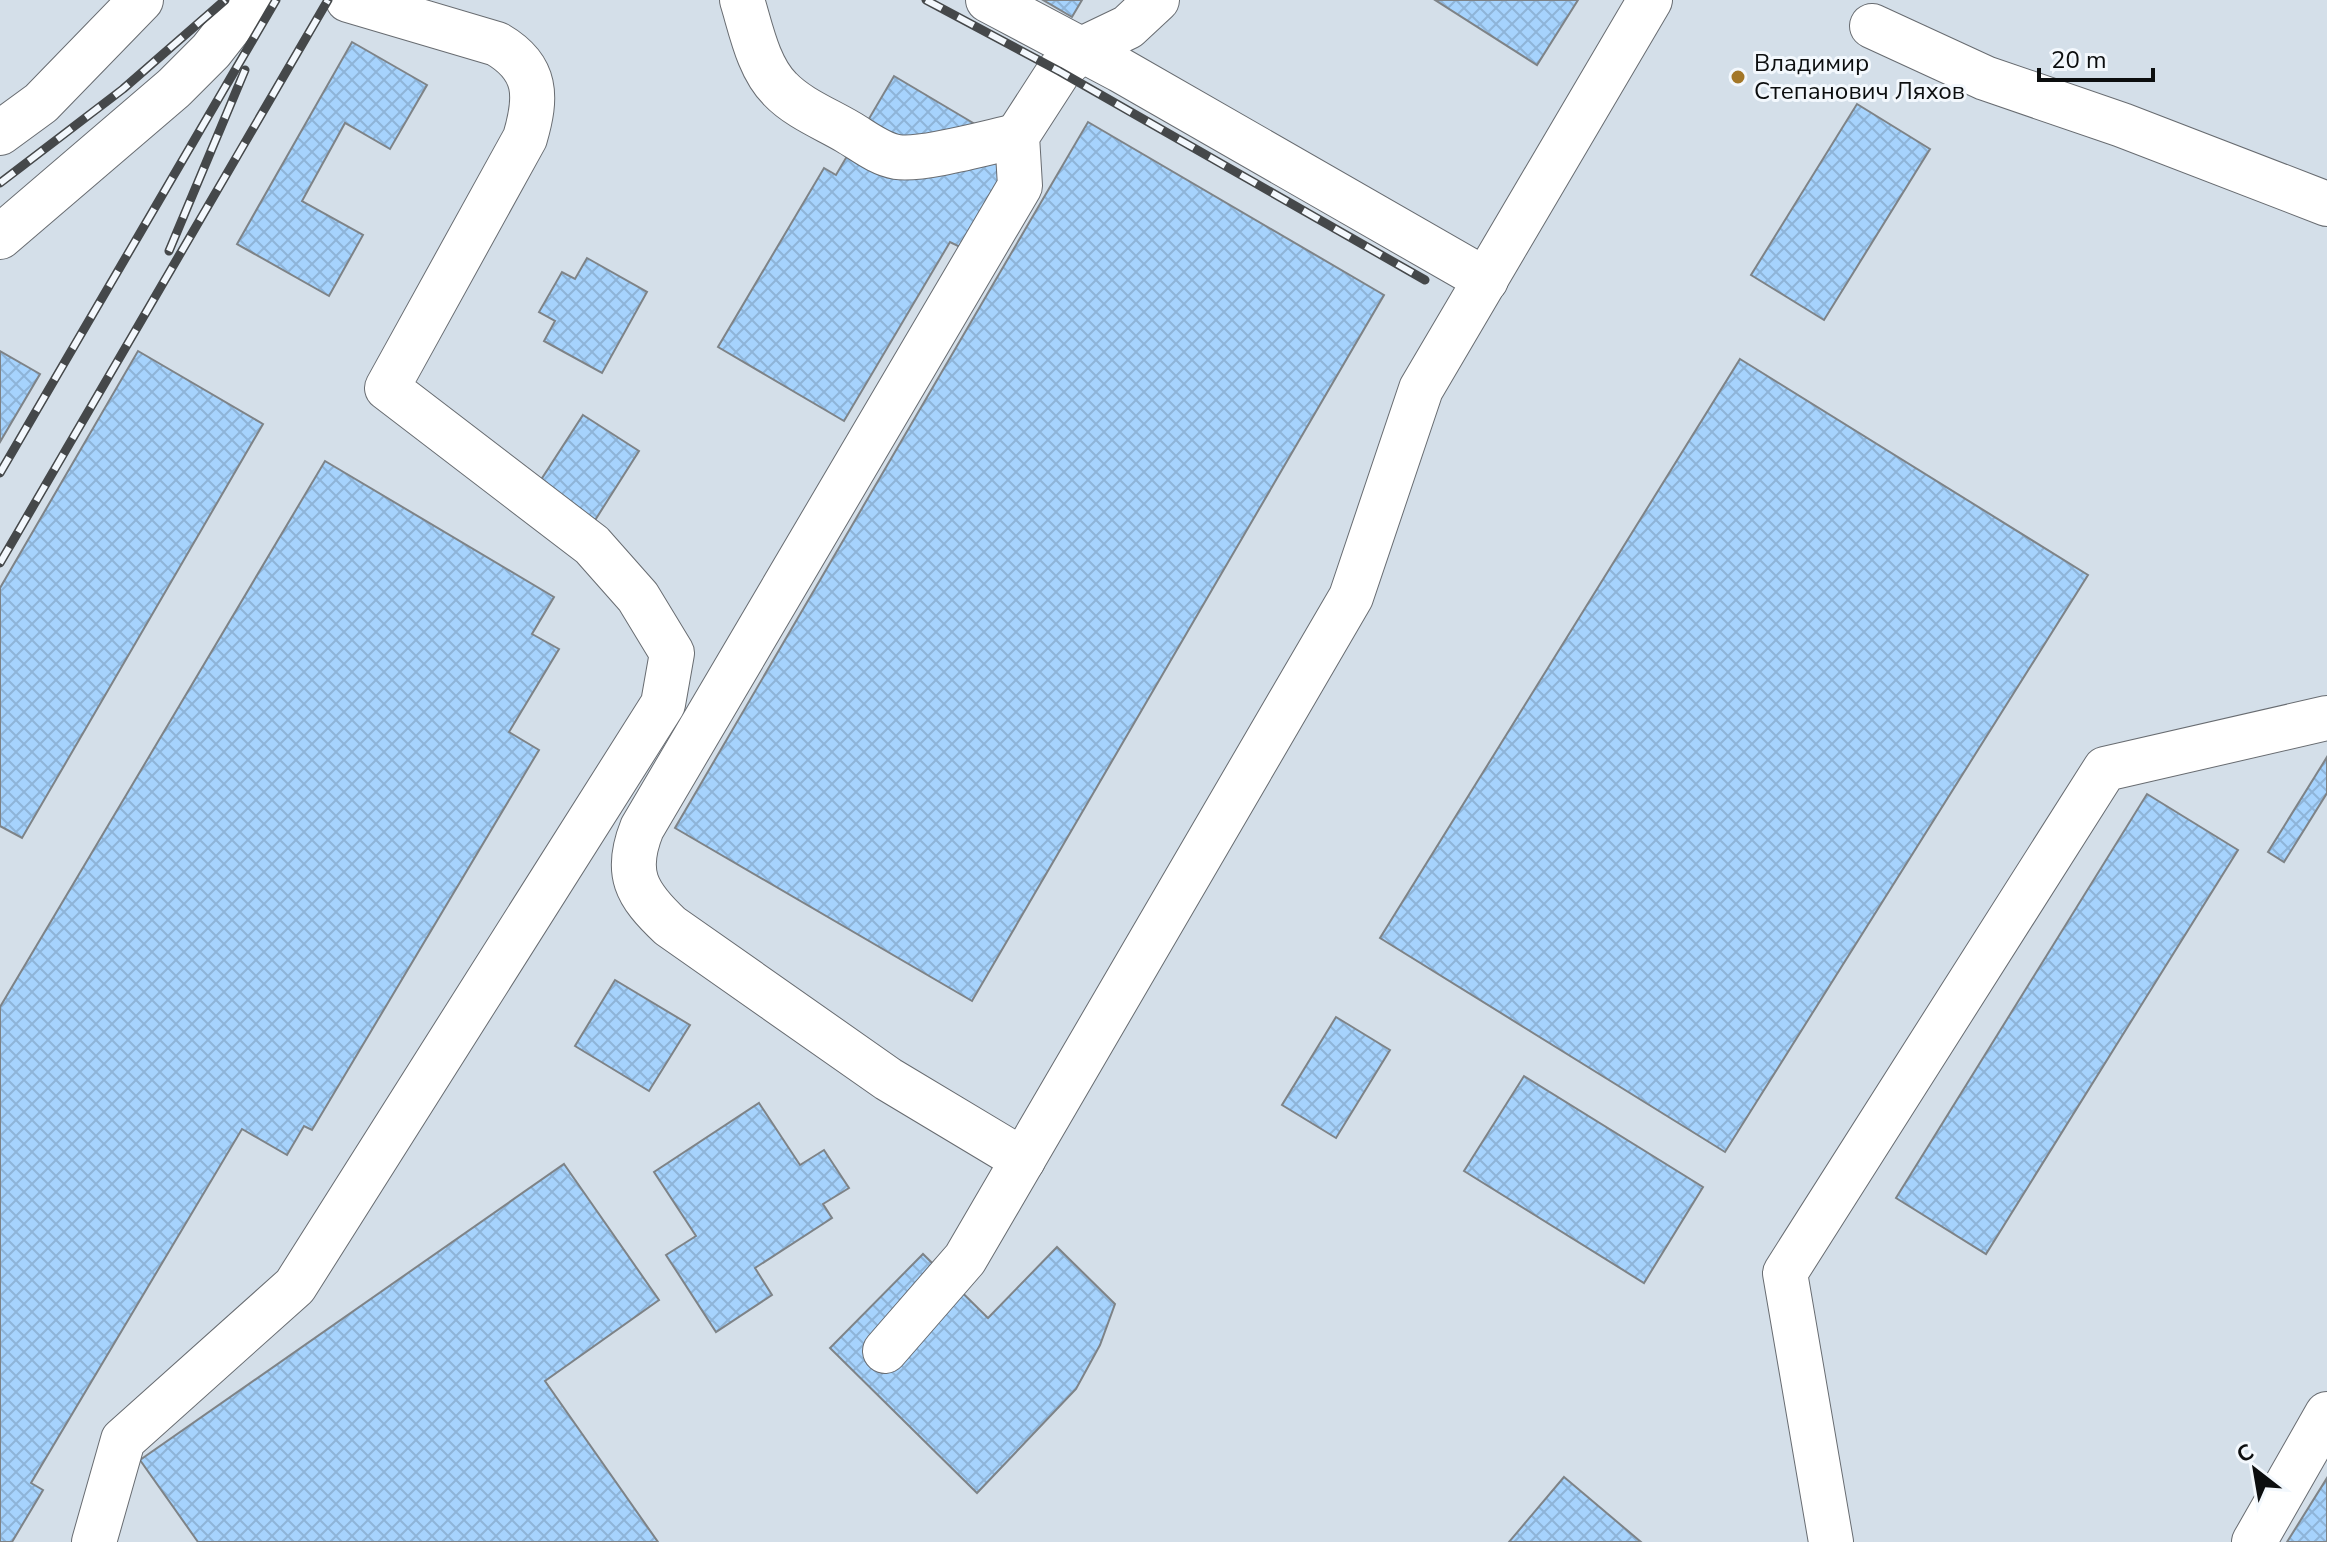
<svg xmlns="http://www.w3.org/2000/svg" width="2327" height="1542" viewBox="0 0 2327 1542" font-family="'Nunito Sans',sans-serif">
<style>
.built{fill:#d4dfe9}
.building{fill:url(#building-cross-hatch);stroke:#7e8387;stroke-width:2}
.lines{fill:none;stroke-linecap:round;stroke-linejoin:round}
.minor-casing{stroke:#686c71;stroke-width:46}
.minor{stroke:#fff;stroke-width:44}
.rail-casing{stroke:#45484a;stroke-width:9}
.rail{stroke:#f3f8fd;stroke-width:6;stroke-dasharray:18;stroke-linecap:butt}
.poi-dot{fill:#a37728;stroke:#f3f8fd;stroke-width:3}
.labels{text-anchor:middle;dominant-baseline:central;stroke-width:6;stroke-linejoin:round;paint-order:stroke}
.poi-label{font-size:24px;fill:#0c0e0f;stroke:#f3f8fd;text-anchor:start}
</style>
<defs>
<pattern id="building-cross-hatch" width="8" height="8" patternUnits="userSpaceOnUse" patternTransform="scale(2)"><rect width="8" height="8" fill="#a6d3fd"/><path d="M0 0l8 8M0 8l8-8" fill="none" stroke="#8eb4d8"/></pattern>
</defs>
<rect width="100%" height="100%" fill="#e6ebf0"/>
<rect class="built" x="0" y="0" width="2327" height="1542"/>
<g class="building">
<polygon points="1043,0 1082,0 1072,17"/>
<polygon points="1435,0 1578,0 1537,65"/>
<polygon points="352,42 427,85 390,149 345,123 302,201 363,235 329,296 237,244"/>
<polygon points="894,76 1017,149 960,247 950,242 844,421 718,347 824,168 836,175"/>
<polygon points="1857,104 1930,149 1824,320 1751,275"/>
<polygon points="1088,122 1384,295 972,1001 675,828"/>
<polygon points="587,258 647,292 602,373 544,341 555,321 539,312 562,272 575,279"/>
<polygon points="0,351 40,374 0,442"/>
<polygon points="138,351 263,424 22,838 0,826 0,588"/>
<polygon points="1740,359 2088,575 1725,1152 1380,938"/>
<polygon points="583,415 639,451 592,525 535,489"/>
<polygon points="325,461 554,597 532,634 559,649 509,732 539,750 312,1130 304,1126 287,1155 242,1129 31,1483 43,1490 12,1542 0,1542 0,1007"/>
<polygon points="2327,757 2327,793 2284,862 2268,852"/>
<polygon points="2147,794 2238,850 1986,1254 1896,1198"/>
<polygon points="615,980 690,1025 649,1091 575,1046"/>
<polygon points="1336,1017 1390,1050 1336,1138 1282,1105"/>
<polygon points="1524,1076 1703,1187 1644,1283 1464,1171"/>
<polygon points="759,1103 800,1165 824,1150 849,1188 823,1204 832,1218 755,1268 772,1295 716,1332 666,1255 696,1236 654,1172"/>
<polygon points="564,1164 659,1300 545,1381 658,1542 198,1542 140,1460"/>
<polygon points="1057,1247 1115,1304 1100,1345 1076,1389 977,1493 830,1348 923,1254 988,1318"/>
<polygon points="1564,1477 1641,1542 1509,1542"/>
<polygon points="2327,1478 2327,1542 2287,1542"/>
</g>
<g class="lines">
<defs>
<g id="minor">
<path d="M 742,0 C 751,29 758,67 780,89 C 798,108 826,119 848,132 C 862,140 879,154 897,157 C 922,161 989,142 1017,136"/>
<polyline points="988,0 1120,70 1486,280"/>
<polyline points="1872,26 1985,78 2122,125 2327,204"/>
<polyline points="0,133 41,103 141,0"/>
<polyline points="0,237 174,88 211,51 251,0"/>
<path d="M 1023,1160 L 888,1079 L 670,926 C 636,894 624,873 642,828 L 1020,186 L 1017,136 L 1059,71 L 1082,49 L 1128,27 L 1157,0"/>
<polyline points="885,1351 965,1259 1351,597 1421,389 1650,0"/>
<path d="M 94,1542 L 123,1440 L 295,1286 L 663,704 L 672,653 L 638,597 L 592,545 L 387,388 L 525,138 C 537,97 538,68 497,44 L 348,0"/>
<polyline points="1831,1542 1785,1273 2105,769 2327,718"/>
<polyline points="2254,1542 2327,1414"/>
</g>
</defs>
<use href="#minor" class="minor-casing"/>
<use href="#minor" class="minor"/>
<defs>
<g id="rail">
<polyline points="926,0 1059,71 1425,280"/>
<polyline points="0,183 123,89 225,0"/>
<polyline points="169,251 245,70"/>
<polyline points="0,473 276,0"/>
<polyline points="0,563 328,0"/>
</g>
</defs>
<use href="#rail" class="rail-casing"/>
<use href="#rail" class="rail"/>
</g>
<circle class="poi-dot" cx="1738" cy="77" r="8"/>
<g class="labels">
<g class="poi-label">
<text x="1754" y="63">Владимир<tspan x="1754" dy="28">Степанович Ляхов</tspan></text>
</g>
</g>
<g transform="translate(2255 1470) rotate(329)" stroke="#f3f8fd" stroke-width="6" paint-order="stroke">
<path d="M0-6L14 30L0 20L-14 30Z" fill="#0c0e0f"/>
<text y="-12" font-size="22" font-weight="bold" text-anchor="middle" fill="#0c0e0f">С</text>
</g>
<path d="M2039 68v12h114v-12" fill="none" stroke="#0c0e0f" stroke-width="4"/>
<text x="2051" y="68" font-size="24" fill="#0c0e0f" stroke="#f3f8fd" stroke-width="6" paint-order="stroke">20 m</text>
</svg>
